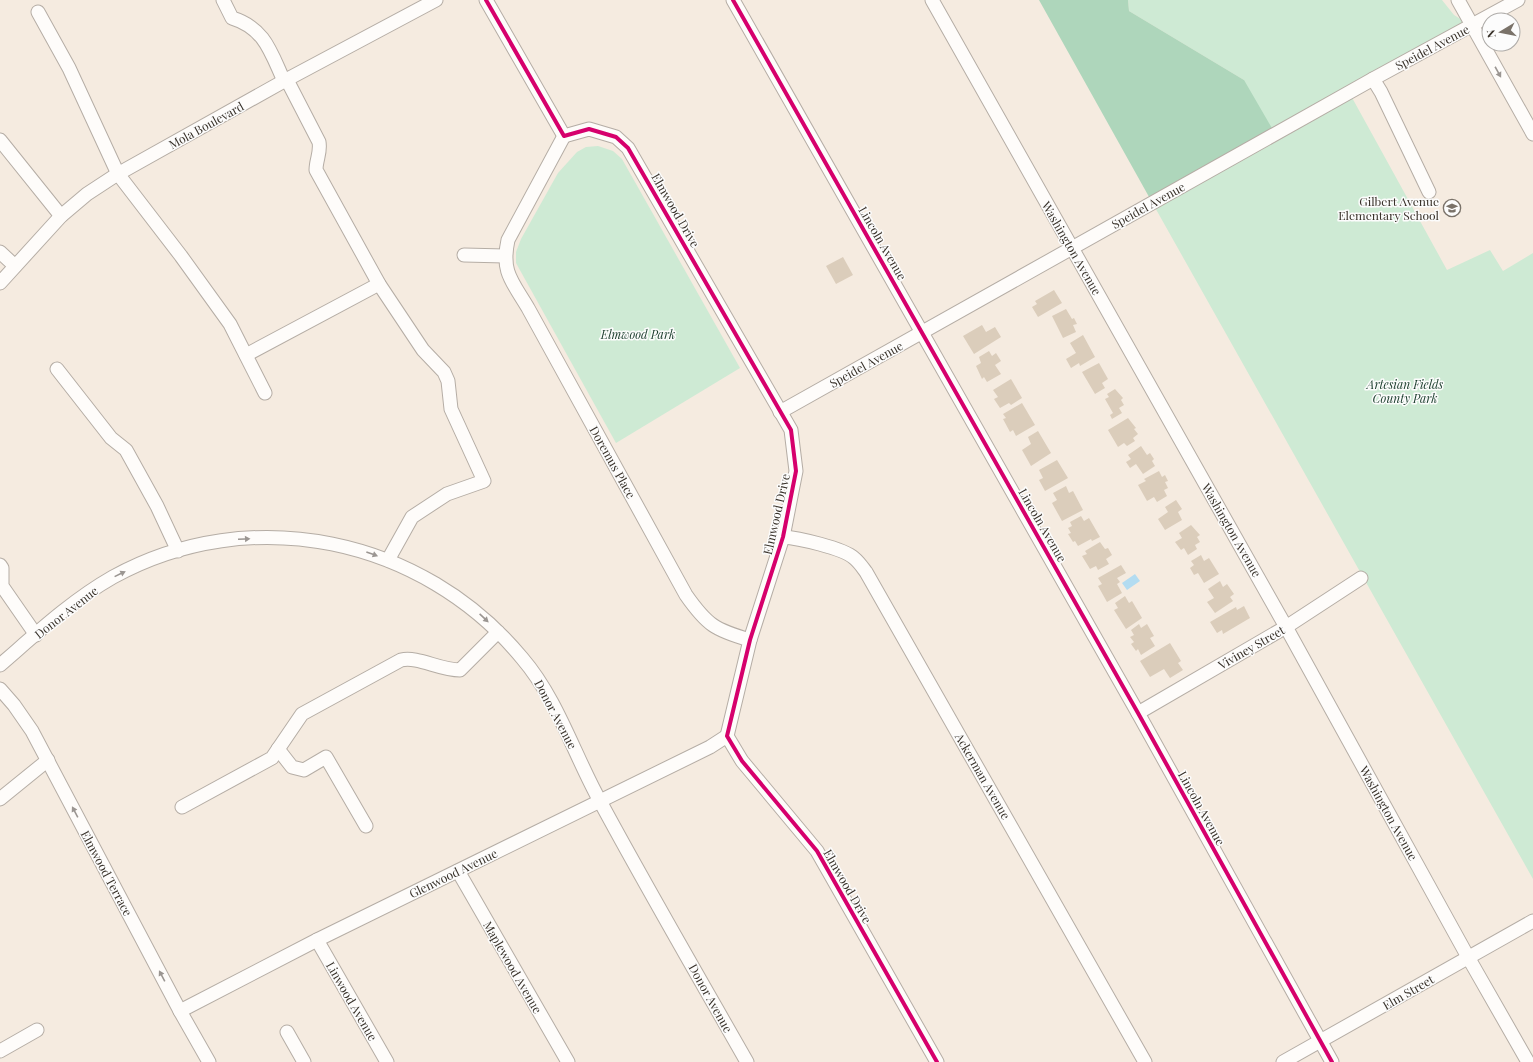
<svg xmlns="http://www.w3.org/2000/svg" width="1533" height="1062" viewBox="0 0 1533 1062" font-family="'Playfair Display',serif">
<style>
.green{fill:#ceead4}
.forest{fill:#aed6bb}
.water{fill:#b3dcf1}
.building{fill:#dbcdbb}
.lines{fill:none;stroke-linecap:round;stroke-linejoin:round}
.minor-casing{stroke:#b5ada5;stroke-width:15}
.minor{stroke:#fefcfa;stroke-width:13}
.cycleway-casing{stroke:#fcfcfc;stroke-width:6}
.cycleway{stroke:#d6006c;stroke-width:4}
.oneway{fill:#9b9692}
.labels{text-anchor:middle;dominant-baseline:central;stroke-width:3;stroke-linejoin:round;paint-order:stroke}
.street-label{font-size:12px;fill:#383129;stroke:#fcfcfc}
.poi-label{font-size:12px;fill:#383129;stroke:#fcfcfc;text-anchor:end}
.park-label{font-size:12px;font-style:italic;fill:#193c2b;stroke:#fcfcfc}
</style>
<rect width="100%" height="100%" fill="#f5ebe0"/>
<g class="green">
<polygon points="1128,0 1442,0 1454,15 1472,26 1350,94 1447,270 1490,250 1503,271 1533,253 1533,879 1153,204 1244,80 1129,11"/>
<polygon points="598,146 613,151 622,159 740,368 616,443 516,263 516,252 521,239 558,173 577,152 586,147"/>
</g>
<polygon class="forest" points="1039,0 1128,0 1129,11 1244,80 1276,135 1153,204"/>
<polygon class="water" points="1135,574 1140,581 1127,590 1122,583"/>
<g class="building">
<polygon points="843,257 853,275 836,284 826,266"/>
<polygon points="1054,290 1062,303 1038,317 1032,307 1037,304 1035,301"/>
<polygon points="1066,309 1072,319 1074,318 1077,324 1073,325 1076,332 1063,338 1052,316"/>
<polygon points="982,325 986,332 995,327 1001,337 974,354 963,336"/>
<polygon points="1083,335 1095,357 1080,366 1079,363 1071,368 1066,359 1076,353 1070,343"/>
<polygon points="989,351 992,356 996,353 1001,361 995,365 1001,374 987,382 984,377 982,379 976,366 981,363 979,357"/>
<polygon points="1099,363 1108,379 1102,383 1105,388 1095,394 1082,372"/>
<polygon points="1011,379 1022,398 1011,405 1009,403 1000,408 994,399 998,397 993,390"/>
<polygon points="1115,389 1123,398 1121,400 1124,405 1119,408 1122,413 1112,419 1110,415 1113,413 1105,399 1109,397 1107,394"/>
<polygon points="1022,403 1035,425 1016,436 1013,430 1010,432 1003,419 1006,418 1003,414"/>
<polygon points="1128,418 1136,428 1134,429 1138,434 1133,438 1135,441 1127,446 1124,443 1118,447 1108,430"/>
<polygon points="1038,431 1051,453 1031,466 1022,450 1031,444 1028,437"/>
<polygon points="1141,446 1147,455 1150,453 1154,459 1152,461 1155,466 1143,474 1136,464 1130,468 1126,462 1131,459 1128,455"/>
<polygon points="1057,460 1068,478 1045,491 1039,480 1043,478 1039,470"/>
<polygon points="1159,471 1162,477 1165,475 1168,481 1165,482 1168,488 1164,490 1167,496 1157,502 1154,497 1147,501 1138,485 1146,481 1144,479"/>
<polygon points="1066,486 1069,493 1073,491 1083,510 1062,521 1052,503 1057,500 1053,493"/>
<polygon points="1176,500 1182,509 1178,512 1182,520 1165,530 1158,519 1168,512 1165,507"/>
<polygon points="1081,516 1084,521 1089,518 1100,537 1092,541 1091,539 1078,546 1075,541 1073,542 1068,534 1071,533 1068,528 1072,526 1070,522"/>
<polygon points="1191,525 1200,535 1197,537 1200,542 1195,545 1197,549 1188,555 1184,548 1181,550 1175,542 1182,538 1179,533"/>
<polygon points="1100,542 1105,549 1108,548 1112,555 1106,559 1109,564 1098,570 1096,566 1090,569 1082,556 1087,554 1085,551"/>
<polygon points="1201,555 1204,561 1209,558 1219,574 1204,583 1198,573 1194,575 1190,568 1194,565 1191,561"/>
<polygon points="1121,565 1126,573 1117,578 1120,582 1117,584 1122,593 1107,602 1098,586 1102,584 1098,578"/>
<polygon points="1220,581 1223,587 1227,584 1234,594 1230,597 1233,601 1215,613 1207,602 1214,598 1208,589"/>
<polygon points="1125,596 1129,603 1132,601 1142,618 1126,629 1114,610 1118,608 1115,603"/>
<polygon points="1244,606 1250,618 1223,634 1222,630 1217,633 1210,622 1236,607 1237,610"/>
<polygon points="1139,624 1141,628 1147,624 1154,636 1150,638 1155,646 1141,655 1138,649 1136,651 1131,644 1134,642 1130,637 1134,635 1131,630"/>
<polygon points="1170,643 1181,661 1178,663 1183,670 1170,678 1164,669 1150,677 1140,661"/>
</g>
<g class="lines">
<defs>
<g id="minor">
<path d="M 223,0 L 232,18 C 265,28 271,53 284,81"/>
<polyline points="486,0 564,136 589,129 616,137 628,148 791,430 796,471 783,537 750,640 727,736 742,761 817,851 937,1062"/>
<polyline points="733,0 1138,713 1332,1062"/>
<polyline points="932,0 1286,627 1468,957 1528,1062"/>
<polyline points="1458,0 1533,134"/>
<polyline points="38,12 69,68 118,174 181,256 230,324 265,393"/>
<polyline points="1373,79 1381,92 1429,192"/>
<path d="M 287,80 L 319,142 C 321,152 316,160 316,170 L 379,284 L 423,350 L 444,372 L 448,381 L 451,409 L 484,481 L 447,494 L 412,517 L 388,560"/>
<path d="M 564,136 L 508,240 C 501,272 512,281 528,308 L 686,595 C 707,625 715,630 750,640"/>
<polyline points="0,140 61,216"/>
<polyline points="0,252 15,266"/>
<polyline points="464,255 505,256"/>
<polyline points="0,283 61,216 87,194 116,175 284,81 436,0"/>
<polyline points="246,355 379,284"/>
<polyline points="57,369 111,438 126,450 157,506 178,551"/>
<polyline points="780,412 1373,79 1518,0"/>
<path d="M 783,537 C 798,538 843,548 854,558 C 859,562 863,568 866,572 L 1145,1062"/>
<polyline points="0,565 2,568 2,586 36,635"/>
<path d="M 0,665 C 36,634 71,601 113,577 C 251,501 423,538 522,658 C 558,700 574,755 601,803 C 648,890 698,976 747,1062"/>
<polyline points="0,689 14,705 32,731 180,1011 209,1062"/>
<polyline points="1138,713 1286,627 1361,578"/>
<polyline points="278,749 292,767 304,770 326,757 366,826"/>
<polyline points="0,799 48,760"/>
<path d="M 182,807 L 272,758 L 302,714 L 401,660 C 418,656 439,670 460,670 L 498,632"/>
<polyline points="458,871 568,1062"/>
<polyline points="317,940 387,1062"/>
<polyline points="180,1011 317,940 710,747 727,736"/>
<polyline points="287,1032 304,1062"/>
<polyline points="0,1051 37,1030"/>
<polyline points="1283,1062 1533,921"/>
</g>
</defs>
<use href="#minor" class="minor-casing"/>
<use href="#minor" class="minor"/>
<defs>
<g id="cycleway">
<polyline points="486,0 564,136 589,129 616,137 628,148 791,430 796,471 783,537 750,640 727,736 742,761 817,851 937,1062"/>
<polyline points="733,0 1138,713 1332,1062"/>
</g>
</defs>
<use href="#cycleway" class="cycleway-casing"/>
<use href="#cycleway" class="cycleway"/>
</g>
<defs><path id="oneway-solid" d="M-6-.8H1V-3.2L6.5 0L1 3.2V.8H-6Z"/></defs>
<g class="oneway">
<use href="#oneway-solid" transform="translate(1498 72) rotate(61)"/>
<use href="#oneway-solid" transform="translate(244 539) rotate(-3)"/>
<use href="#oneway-solid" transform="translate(372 554) rotate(20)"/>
<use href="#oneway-solid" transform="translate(120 574) rotate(-26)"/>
<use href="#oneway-solid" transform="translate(484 618) rotate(43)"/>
<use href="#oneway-solid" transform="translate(75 812) rotate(-118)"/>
<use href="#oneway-solid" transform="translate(162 976) rotate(-118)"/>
</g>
<defs>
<symbol id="school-ring" viewBox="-11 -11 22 22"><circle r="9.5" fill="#fcfcfc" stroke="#7a7269" stroke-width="1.5"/><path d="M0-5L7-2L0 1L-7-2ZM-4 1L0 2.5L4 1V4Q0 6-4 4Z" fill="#7a7269"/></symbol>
</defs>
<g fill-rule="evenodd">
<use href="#school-ring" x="1442" y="198" width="20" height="20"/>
</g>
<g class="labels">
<g class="street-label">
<text transform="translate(1432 47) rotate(-28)">Speidel Avenue</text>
<text transform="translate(206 125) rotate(-29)">Mola Boulevard</text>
<text transform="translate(1148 205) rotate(-29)">Speidel Avenue</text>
<text transform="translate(676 210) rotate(60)">Elmwood Drive</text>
<text transform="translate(883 243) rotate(60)">Lincoln Avenue</text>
<text transform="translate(1072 248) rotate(60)">Washington Avenue</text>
<text transform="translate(866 364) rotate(-29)">Speidel Avenue</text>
<text transform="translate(613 462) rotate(61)">Doremus Place</text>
<text transform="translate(776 514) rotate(-77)">Elmwood Drive</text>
<text transform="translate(1043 525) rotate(60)">Lincoln Avenue</text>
<text transform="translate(1232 530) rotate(60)">Washington Avenue</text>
<text transform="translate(66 612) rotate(-38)">Donor Avenue</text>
<text transform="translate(1251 647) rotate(-30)">Viviney Street</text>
<text transform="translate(556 714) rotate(62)">Donor Avenue</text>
<text transform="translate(983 776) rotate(60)">Ackerman Avenue</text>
<text transform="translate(1202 808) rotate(61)">Lincoln Avenue</text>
<text transform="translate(1389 813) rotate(61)">Washington Avenue</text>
<text transform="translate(107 873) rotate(62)">Elmwood Terrace</text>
<text transform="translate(453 873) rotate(-26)">Glenwood Avenue</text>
<text transform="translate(848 886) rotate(60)">Elmwood Drive</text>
<text transform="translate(513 967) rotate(60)">Maplewood Avenue</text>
<text transform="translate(1408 992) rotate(-30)">Elm Street</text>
<text transform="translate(711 998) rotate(61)">Donor Avenue</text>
<text transform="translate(352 1001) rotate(60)">Linwood Avenue</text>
</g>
<g class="poi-label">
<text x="1439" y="201">Gilbert Avenue<tspan x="1439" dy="14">Elementary School</tspan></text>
</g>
<g class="park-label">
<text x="638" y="334">Elmwood Park</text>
<text x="1405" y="384">Artesian Fields<tspan x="1405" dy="14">County Park</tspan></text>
</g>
</g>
<g transform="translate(1501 32) rotate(260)"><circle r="19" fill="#fcfcfc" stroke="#aeaba8"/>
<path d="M0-3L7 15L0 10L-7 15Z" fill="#7a7269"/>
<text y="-6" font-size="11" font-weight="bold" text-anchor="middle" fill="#383129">N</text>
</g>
</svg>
